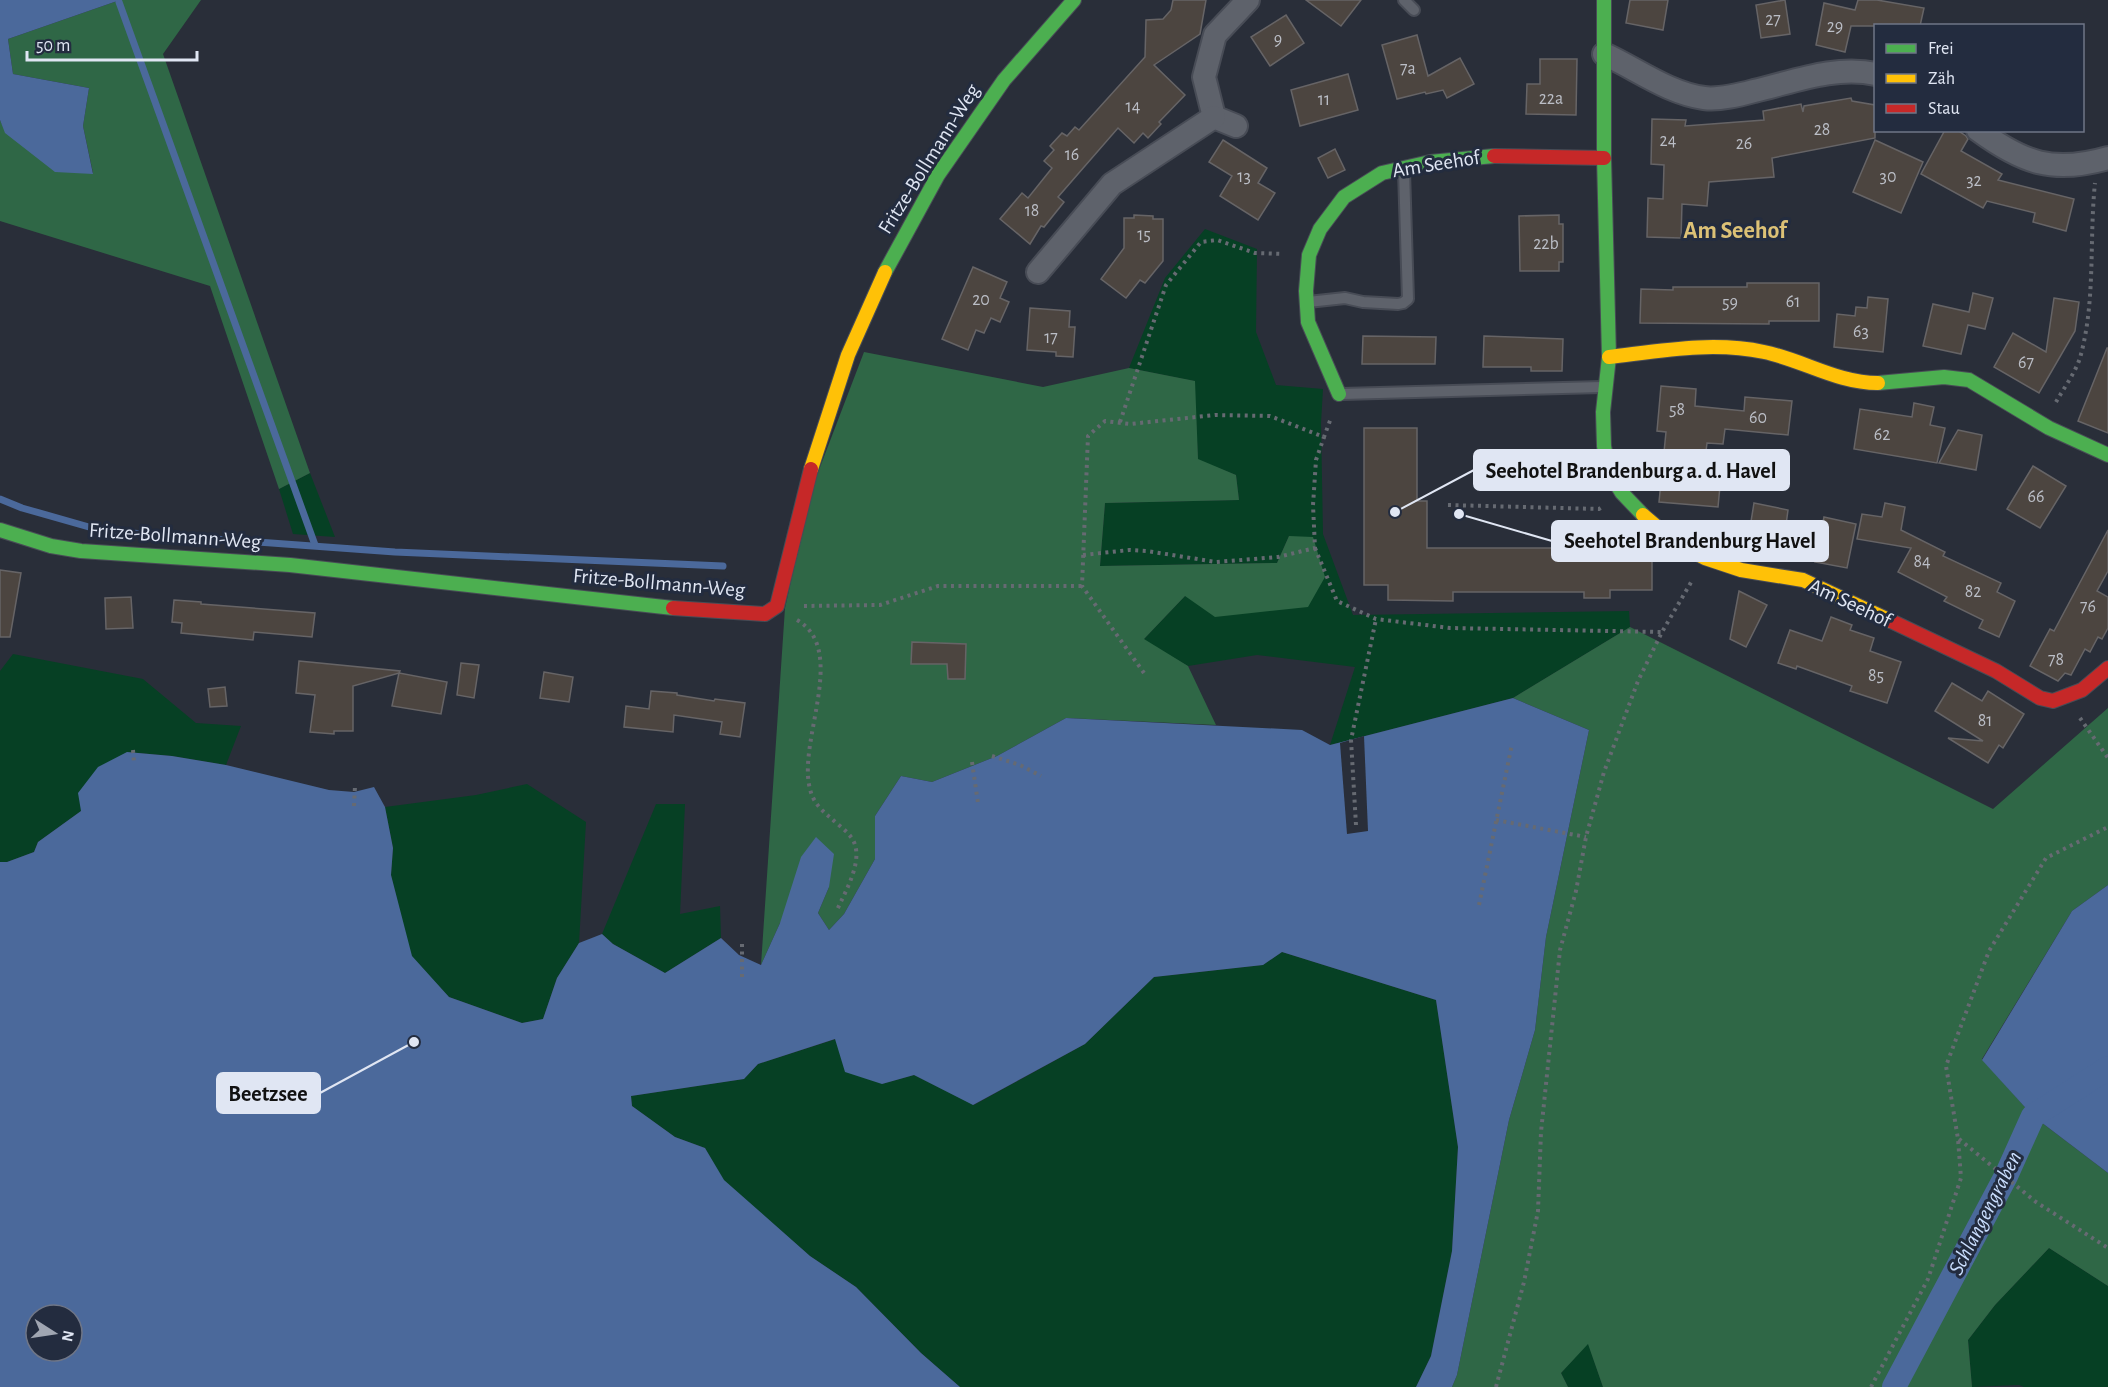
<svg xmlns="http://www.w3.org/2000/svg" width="2108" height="1387" viewBox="0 0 2108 1387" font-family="'Alegreya Sans',sans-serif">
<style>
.green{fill:#064024}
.forest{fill:#2f6746}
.water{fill:#4b699b;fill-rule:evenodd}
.pier{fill:#292e39}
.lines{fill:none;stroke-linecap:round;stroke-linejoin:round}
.stream{stroke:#4b699b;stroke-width:7}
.canal{stroke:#4b699b;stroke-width:24}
.building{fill:#4c4540;stroke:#666466;stroke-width:1.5}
.lane-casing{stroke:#484c56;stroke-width:14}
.street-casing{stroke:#484c56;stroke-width:26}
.fast-casing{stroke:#484c56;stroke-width:16}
.slow-casing{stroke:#484c56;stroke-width:16}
.jam-casing{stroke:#484c56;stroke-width:16}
.path{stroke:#666a72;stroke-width:4;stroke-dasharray:3 4.5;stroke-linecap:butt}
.lane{stroke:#5e626b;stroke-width:10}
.street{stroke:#5e626b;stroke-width:22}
.fast{stroke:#4caf50;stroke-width:14}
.slow{stroke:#ffc107;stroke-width:14}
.jam{stroke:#c62828;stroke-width:14}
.labels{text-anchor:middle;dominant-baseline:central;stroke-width:6;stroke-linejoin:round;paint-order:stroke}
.number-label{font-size:18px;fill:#bbbec6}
.street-label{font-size:21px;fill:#e0e6f3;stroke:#232c3f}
.water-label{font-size:22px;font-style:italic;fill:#c9ddfd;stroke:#232c3f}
.quarter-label{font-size:24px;font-weight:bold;fill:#dcc176;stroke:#232c3f}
.leader{fill:none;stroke:#e0e6f3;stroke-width:2}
.callout-dot{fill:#e0e6f3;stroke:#232c3f;stroke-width:2}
.callout{fill:#e0e6f3;stroke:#e0e6f3;stroke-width:2}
.callout-label{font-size:22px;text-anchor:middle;font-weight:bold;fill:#111}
</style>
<rect width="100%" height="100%" fill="#292e39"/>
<g class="green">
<polygon points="1205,229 1257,249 1256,332 1276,385 1323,389 1321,423 1323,534 1353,615 1629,611 1630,627 1513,698 1330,745 1355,667 1257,655 1188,666 1143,640 1185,596 1308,607 1289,536 1277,563 1100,566 1105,503 1239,500 1236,475 1198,460 1194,381 1129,368 1165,278"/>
<polygon points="310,473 335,537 293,534 279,489"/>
<polygon points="13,654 143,679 196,723 241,726 226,765 172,756 127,752 81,811 38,842 34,852 7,862 0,862 0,671"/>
<polygon points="527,784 586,822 579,943 557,978 543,1019 522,1023 449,997 411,956 391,875 393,848 385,807 476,795"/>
<polygon points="656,804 685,804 680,914 720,906 721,938 665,973 613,944 602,934"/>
<polygon points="1282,952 1436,1000 1458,1147 1452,1251 1431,1356 1416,1387 960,1387 921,1353 856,1287 810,1256 723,1180 705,1148 675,1137 632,1106 631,1096 744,1079 758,1064 836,1039 882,1084 914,1075 974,1105 1085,1044 1154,977 1263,965"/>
<polygon points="2049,1248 2108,1286 2108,1387 2024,1387 2019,1385 1972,1387 1968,1340 1995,1305"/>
<polygon points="1588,1343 1603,1387 1568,1387 1561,1373"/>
</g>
<g class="forest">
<polygon points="120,0 201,0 163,54 310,473 279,489 210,286 0,221 0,120 6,133 93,173 83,126 89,88 13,74 8,39"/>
<polygon points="864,352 1043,387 1129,368 1195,381 1198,459 1236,475 1239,500 1105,503 1100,566 1277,563 1289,536 1313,537 1325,577 1308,607 1215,617 1185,596 1144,639 1188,666 1216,725 1066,718 997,756 932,782 901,776 875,816 875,859 844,914 829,930 818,913 829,887 780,923 761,965 785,608 812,488"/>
<polygon points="1630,627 1993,809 2108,708 2108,885 2072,911 1982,1059 2033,1116 2108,1173 2108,1286 2049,1248 1995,1305 1968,1340 1972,1387 1603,1387 1588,1344 1561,1373 1568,1387 1452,1387 1457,1375 1509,1120 1535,1030 1546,937 1589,730 1513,698"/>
</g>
<g class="water">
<polygon points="0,0 120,0 8,39 13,74 89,88 83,126 93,174 55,172 5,133 0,120"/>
<path d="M 1513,698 L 1589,730 L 1546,937 L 1535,1030 L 1509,1120 L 1457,1375 L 1452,1387 L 1416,1387 L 1431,1356 L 1452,1251 L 1458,1147 L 1436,1000 L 1282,952 L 1263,965 L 1154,977 L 1085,1044 L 973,1105 L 914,1075 L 882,1084 L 845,1072 L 835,1039 L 758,1064 L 744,1079 L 631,1096 L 632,1106 L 675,1137 L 705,1148 L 724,1180 L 810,1256 L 856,1287 L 921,1353 L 960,1387 L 0,1387 L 0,862 L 7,862 L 34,852 L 38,842 L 81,811 L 78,793 L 98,767 L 127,752 L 172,756 L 226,765 L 329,790 L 354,792 L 374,787 L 385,807 L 393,848 L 391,875 L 412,956 L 449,997 L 522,1023 L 543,1019 L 557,978 L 579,943 L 602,934 L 613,944 L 665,973 L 721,938 L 739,955 L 761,965 L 780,923 L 801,857 L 816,837 L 834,854 L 829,887 L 818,913 L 829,930 L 844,914 L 875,859 L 875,816 L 901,776 L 932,782 L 997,756 L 1066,718 L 1302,730 L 1330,745 ZM 36,1315 L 72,1315 L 72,1351 L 36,1351 Z"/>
<polygon points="2108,885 2108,1173 2033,1116 1982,1060 2072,911"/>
</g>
<polygon class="pier" points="1364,736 1368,831 1347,834 1340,743"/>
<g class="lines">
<g class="stream">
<polyline points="119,2 315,545"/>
<polyline points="0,499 22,508 103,531 395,552 723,566"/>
</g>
<polyline class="canal" points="1894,1387 2006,1176 2033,1116 2108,1068"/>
</g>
<g class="building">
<polygon points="1173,0 1206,0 1200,34 1154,65 1185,95 1159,122 1161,124 1148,138 1143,133 1134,143 1118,128 1058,197 1064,202 1044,227 1041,226 1030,244 1000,219 1022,193 1028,198 1052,168 1044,161 1054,150 1050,146 1062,133 1067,136 1075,127 1079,130 1145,57 1146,20 1163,19 1171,10"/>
<polygon points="1306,0 1361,0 1341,26"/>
<polygon points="1630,0 1668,0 1663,30 1626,23"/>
<polygon points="1785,0 1790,34 1761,38 1756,5"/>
<polygon points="1858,0 1877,0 1924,8 1920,26 1851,26 1845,52 1816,45 1824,3 1855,10"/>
<polygon points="1286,15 1304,43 1270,66 1251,37"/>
<polygon points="1417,35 1428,76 1460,58 1474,84 1447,98 1443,90 1426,94 1425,92 1397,99 1382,45"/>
<polygon points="1540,59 1577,59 1576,115 1526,114 1527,84 1540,84"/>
<polygon points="1348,74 1358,110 1300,126 1291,90"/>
<polygon points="1851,98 1852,101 1875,105 1875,138 1772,158 1774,177 1709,182 1707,206 1682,204 1681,238 1647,237 1648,198 1663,199 1664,165 1651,164 1652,119 1686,120 1685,126 1764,120 1763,111 1801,104 1803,112 1804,106"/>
<polygon points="1945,130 1957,130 1966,136 1968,139 1961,151 2002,174 1998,180 2074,199 2066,231 2033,222 2035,213 1987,201 1983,208 1921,174"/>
<polygon points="1223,140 1267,168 1258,183 1275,193 1258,220 1220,196 1232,176 1209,162"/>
<polygon points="1875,140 1923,162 1901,213 1853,192"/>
<polygon points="1335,149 1345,170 1328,178 1318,158"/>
<polygon points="1134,215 1153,216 1153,219 1163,219 1163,261 1145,283 1140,280 1126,298 1101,279 1124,248 1124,218 1134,218"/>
<polygon points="1559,215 1559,224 1563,224 1563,262 1559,262 1559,271 1520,271 1519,216"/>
<polygon points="973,267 1007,282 1000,298 1009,302 1000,322 991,318 984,333 976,330 968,350 942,339"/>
<polygon points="1747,283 1819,283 1819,321 1769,321 1769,324 1640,323 1641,289 1673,290 1673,287 1747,287"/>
<polygon points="1973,293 1993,298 1985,329 1968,325 1961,354 1923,346 1933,304 1969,312"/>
<polygon points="1868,297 1888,299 1883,352 1834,347 1837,314 1855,316 1856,307 1867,308"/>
<polygon points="2054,298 2079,302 2075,331 2039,393 1994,367 2013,333 2046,352"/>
<polygon points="1030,308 1070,311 1069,327 1075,327 1073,357 1056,356 1056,352 1027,350"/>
<polygon points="1363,336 1436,337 1435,364 1362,364"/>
<polygon points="1484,336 1563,339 1562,371 1531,371 1531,367 1483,367"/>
<polygon points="2107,348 2108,348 2108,433 2078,421"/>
<polygon points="1661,386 1696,389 1695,406 1744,411 1745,397 1792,401 1788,435 1725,429 1723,444 1707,443 1702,485 1720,486 1718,507 1659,502 1666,432 1657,431"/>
<polygon points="1914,403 1934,407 1930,425 1945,428 1937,463 1854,449 1860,409 1912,417"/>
<polygon points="1364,428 1417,428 1417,501 1427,501 1427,548 1586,548 1586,540 1611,540 1611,548 1652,548 1652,590 1610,590 1610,598 1584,598 1584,592 1453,592 1453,601 1388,600 1388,585 1364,585"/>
<polygon points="1958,430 1982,435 1976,470 1939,463"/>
<polygon points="2033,466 2066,486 2040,528 2007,509"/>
<polygon points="1754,503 1788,510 1786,525 1804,529 1794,548 1748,540"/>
<polygon points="1885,503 1905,507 1901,530 1945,552 1943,556 2001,583 1997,592 2015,601 1999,637 1979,628 1983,620 1944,601 1947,597 1898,572 1911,548 1857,539 1862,514 1882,517"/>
<polygon points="1824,517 1856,524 1847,568 1815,562 1825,534 1821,532"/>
<polygon points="2108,530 2108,571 2097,591 2108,597 2108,628 2102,639 2098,637 2090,652 2085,649 2071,675 2065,673 2058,681 2030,666 2050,629 2054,631"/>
<polygon points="0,570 21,573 10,637 0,637"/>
<polygon points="1739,591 1767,605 1746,647 1730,639"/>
<polygon points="131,597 133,628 106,629 105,598"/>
<polygon points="174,600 201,602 201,604 315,613 312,637 254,632 253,640 181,633 182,623 172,622"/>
<polygon points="1831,617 1852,625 1850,630 1874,638 1870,651 1901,662 1887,703 1850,691 1852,686 1797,666 1796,669 1778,663 1790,630 1822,641"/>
<polygon points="912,642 966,644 965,679 948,679 947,664 911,664"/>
<polygon points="299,661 400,671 399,673 447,682 441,714 392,706 399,673 353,686 353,731 334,731 334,734 310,732 315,695 296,693"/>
<polygon points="461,663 479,665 474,698 457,695"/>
<polygon points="544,672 573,677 569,702 540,698"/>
<polygon points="1952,683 1982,701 1988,691 2024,714 2003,748 1999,745 1988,763 1948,738 1983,741 1935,711"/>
<polygon points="225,687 227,706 210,707 208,689"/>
<polygon points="651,691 677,693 677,695 714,701 715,699 745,703 740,737 720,734 722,722 674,715 673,732 624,727 626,706 649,709"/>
</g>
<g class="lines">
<defs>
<g id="lane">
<polyline points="1404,0 1414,10"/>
<polyline points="1308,302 1345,298 1363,302 1398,304 1403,303 1408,299 1404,171"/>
<polyline points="1342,394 1602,387"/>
</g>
<g id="street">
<path d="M 1604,54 C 1637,69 1668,93 1704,98 C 1720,100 1739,95 1754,91 C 1793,82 1835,65 1876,74"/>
<polyline points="1236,126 1214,117 1204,77 1215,35 1248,0"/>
<path d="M 1978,130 C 2023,163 2053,174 2108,158"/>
<polyline points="1038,272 1112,184 1214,117"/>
</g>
<g id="fast">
<polyline points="1604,0 1604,158 1609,357 1603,412 1604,446 1609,472 1622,493 1643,515"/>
<polyline points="885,272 938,175 1004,80 1074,0"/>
<polyline points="1878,383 1944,377 1969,380 2049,428 2108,455"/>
<polyline points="1339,394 1308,322 1306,291 1309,255 1320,229 1344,197 1382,173 1430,162 1494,156"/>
<polyline points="0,530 51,546 81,551 290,565 673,608"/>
</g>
<g id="slow">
<path d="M 1609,357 C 1660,351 1712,341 1764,352 C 1803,360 1837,383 1878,383"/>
<polyline points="811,469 848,355 885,272"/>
<polyline points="1643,515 1676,543 1705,558 1741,570 1803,580 1891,621"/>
</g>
<g id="jam">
<polyline points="1494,156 1604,158"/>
<polyline points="673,608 765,614 777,606 811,469"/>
<polyline points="1891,621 1996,671 2040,698 2053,701 2082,690 2108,668"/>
</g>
</defs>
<use href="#lane" class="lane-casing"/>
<use href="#street" class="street-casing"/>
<use href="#fast" class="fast-casing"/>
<use href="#slow" class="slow-casing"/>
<use href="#jam" class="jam-casing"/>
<g class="path">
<path d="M 2056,402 C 2064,388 2075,373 2080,358 C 2096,301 2089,241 2095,183"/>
<polyline points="1120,422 1166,285 1201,242 1217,240 1255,253 1283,254"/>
<polyline points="1448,505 1599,509 1602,507"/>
<polyline points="1315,548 1337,601 1376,619 1450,628 1662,632"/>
<polyline points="1083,555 1129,550 1147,551 1216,562 1278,557 1315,548 1313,505 1316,460 1324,437"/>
<polyline points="804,606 880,605 938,586 1082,586"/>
<path d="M 797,620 C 849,650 797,741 810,789 C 813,802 821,810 831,818 C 837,824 846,830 851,837 C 866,857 846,890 837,910"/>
<polyline points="1144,673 1082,586 1088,436 1105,421 1130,424 1215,415 1270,416 1324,437 1331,418"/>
<polyline points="2080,718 2108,758"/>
<polyline points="133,750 134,763"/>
<polyline points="992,756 1020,765 1041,776"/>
<polyline points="972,762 978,803"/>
<polyline points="354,806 355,786"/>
<polyline points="1496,820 1586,837"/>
<polyline points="1356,825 1351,740 1376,619"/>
<polyline points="1479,905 1512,744"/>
<polyline points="742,944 742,979"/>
<polyline points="1959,1139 2036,1202 2108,1248"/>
<polyline points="1496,1387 1524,1282 1538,1211 1541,1132 1560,950 1576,891 1586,837 1604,772 1638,681 1662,632 1693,579"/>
<polyline points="1871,1387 1928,1279 1961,1178 1958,1139 1946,1066 1989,951 2046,858 2108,827"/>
</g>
<use href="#lane" class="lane"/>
<use href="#street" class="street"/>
<use href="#fast" class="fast"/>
<use href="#slow" class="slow"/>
<use href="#jam" class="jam"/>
</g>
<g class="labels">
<g class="number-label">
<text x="1773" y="20">27</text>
<text x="1835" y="27">29</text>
<text x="1278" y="40">9</text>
<text x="1408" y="69">7a</text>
<text x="1551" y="99">22a</text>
<text x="1324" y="100">11</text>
<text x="1133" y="107">14</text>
<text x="1822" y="130">28</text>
<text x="1668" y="141">24</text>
<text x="1744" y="144">26</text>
<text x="1072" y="155">16</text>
<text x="1244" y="177">13</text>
<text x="1888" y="177">30</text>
<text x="1974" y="181">32</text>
<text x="1032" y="211">18</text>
<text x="1144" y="235">15</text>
<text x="1546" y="244">22b</text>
<text x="981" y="300">20</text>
<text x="1793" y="302">61</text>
<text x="1730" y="303">59</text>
<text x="1861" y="332">63</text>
<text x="1051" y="338">17</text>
<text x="2026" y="363">67</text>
<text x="1677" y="410">58</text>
<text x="1758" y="418">60</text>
<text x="1882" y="435">62</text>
<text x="2036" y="497">66</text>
<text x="1922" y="562">84</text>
<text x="1973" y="592">82</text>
<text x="2088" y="607">76</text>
<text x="2056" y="660">78</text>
<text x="1876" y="676">85</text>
<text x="1985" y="721">81</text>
</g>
<g class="street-label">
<text transform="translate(929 159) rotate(-58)">Fritze-Bollmann-Weg</text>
<text transform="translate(1436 164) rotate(-9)">Am Seehof</text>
<text transform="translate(175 536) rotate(4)">Fritze-Bollmann-Weg</text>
<text transform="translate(659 583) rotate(5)">Fritze-Bollmann-Weg</text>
<text transform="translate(1850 603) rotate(25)">Am Seehof</text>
</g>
<g class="water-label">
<text transform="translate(1985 1213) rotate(-63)">Schlangengraben</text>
</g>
<g class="quarter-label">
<text x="1735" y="231">Am Seehof</text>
</g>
</g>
<path class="leader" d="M1395 512L1474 470M1459 514L1552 541M414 1042L320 1093"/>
<g class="callout-dot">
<circle cx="1395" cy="512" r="6"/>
<circle cx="1459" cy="514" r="6"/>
<circle cx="414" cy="1042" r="6"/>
</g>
<g class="callout">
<rect x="1474" y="450" width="315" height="40" rx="6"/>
<rect x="1552" y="521" width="276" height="40" rx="6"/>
<rect x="217" y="1073" width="103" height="40" rx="6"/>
</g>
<g class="callout-label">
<text x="1631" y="478">Seehotel Brandenburg a. d. Havel</text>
<text x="1690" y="548">Seehotel Brandenburg Havel</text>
<text x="268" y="1101">Beetzsee</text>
</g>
<rect x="1874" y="24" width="210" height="108" fill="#232c3f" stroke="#6f7687" stroke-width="1.5"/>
<rect x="1886" y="44" width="30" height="9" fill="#4caf50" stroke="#6f7687" stroke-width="1.5"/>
<text x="1928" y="54" font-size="18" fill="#e0e6f3">Frei</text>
<rect x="1886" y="74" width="30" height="9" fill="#ffc107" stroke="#6f7687" stroke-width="1.5"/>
<text x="1928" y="84" font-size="18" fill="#e0e6f3">Zäh</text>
<rect x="1886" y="104" width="30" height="9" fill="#c62828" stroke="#6f7687" stroke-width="1.5"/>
<text x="1928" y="114" font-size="18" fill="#e0e6f3">Stau</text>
<g transform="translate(54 1333) rotate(102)"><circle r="28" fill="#232c3f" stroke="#6f7687" stroke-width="1.5"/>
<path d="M0-4.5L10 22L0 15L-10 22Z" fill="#a0a6b2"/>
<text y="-9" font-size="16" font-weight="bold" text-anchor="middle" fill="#e0e6f3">N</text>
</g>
<path d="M27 51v9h170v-9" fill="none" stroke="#e0e6f3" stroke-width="3"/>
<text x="36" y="51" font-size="18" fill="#e0e6f3" stroke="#232c3f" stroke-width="4.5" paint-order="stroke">50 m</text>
</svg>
